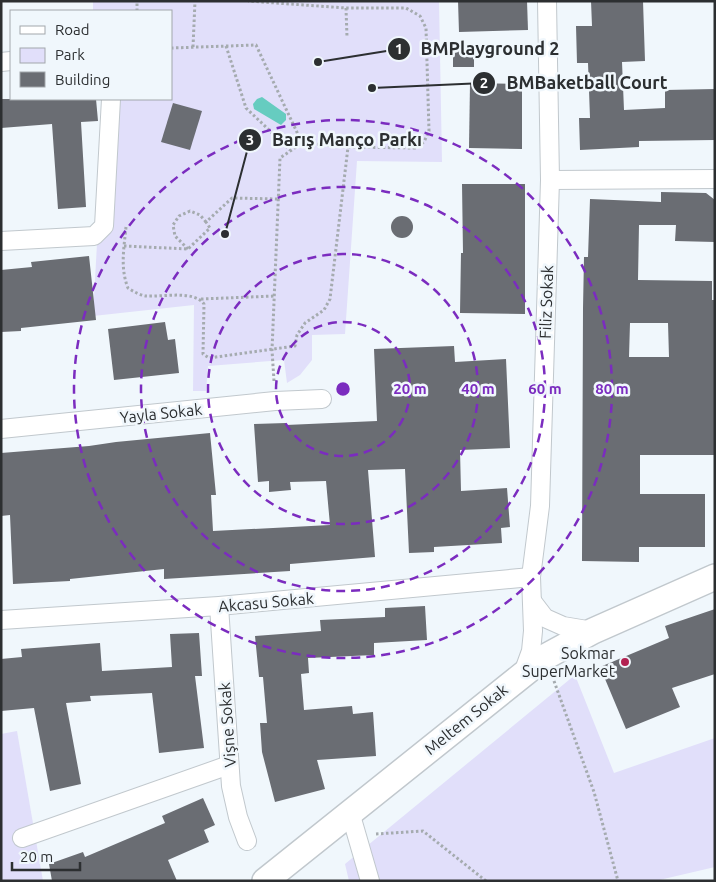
<svg xmlns="http://www.w3.org/2000/svg" width="716" height="882" viewBox="0 0 716 882" font-family="Ubuntu,sans-serif">
<style>
.green{fill:#e1dffa}
.water{fill:#66ccc0}
.building{fill:#6a6d73;fill-rule:evenodd}
.lines{fill:none;stroke-linecap:round;stroke-linejoin:round}
.minor-casing{stroke:#c1c8cd;stroke-width:20}
.secondary-casing{stroke:#c1c8cd;stroke-width:28}
.path{stroke:#a5abaf;stroke-width:3;stroke-dasharray:2.5 2.5;stroke-linecap:butt}
.minor{stroke:#fff;stroke-width:18}
.secondary{stroke:#fff;stroke-width:25}
.ring{fill:none;stroke:#7b2cbf;stroke-width:2.5;stroke-dasharray:9 6}
.poi-dot{fill:#b22151;stroke:#f0f7fc;stroke-width:2}
.labels{text-anchor:middle;dominant-baseline:central;stroke-width:5;stroke-linejoin:round;paint-order:stroke}
.street-label{font-size:16px;fill:#2c2f31;stroke:#f0f7fc}
.poi-label{font-size:16px;fill:#2c2f31;stroke:#f0f7fc;text-anchor:end}
.centre{fill:#7b2cbf;stroke:#f0f7fc;stroke-width:2.5}
.ring-label{font-size:15px;text-anchor:middle;font-weight:bold;fill:#7b2cbf;stroke:#f0f7fc;stroke-width:5;stroke-linejoin:round;paint-order:stroke}
.leader{fill:none;stroke:#2c2f31;stroke-width:2}
.callout-dot{fill:#2c2f31;stroke:#f0f7fc;stroke-width:2}
.mark-label{font-size:15px;text-anchor:middle;font-weight:bold;fill:#fff}
.callout-label{font-size:18px;text-anchor:middle;font-weight:bold;fill:#2c2f31;stroke:#f0f7fc;stroke-width:5;stroke-linejoin:round;paint-order:stroke}
</style>
<rect width="100%" height="100%" fill="#f0f7fc"/>
<g class="green">
<polygon points="93,1 439,1 442,162 357,161 345,334 312,335 312,360 300,375 287,383 284,360 208,366 206,391 193,391 194,305 93,316 105,99 171,99 171,11 93,11"/>
<polygon points="575,675 614,773 715,738 715,867 655,881 349,881 345,864"/>
<polygon points="17,731 43,881 1,881 1,734"/>
</g>
<polygon class="water" points="262,97 286,114 286,120 281,125 254,109 253,104 257,99"/>
<g class="building">
<polygon points="458,1 527,1 528,30 459,32"/>
<polygon points="591,1 643,1 645,61 622,62 624,110 665,108 665,90 715,89 715,140 639,141 639,147 580,150 579,118 590,118 588,63 577,63 576,26 592,26"/>
<polygon points="474,45 474,67 453,67 453,46"/>
<polygon points="470,83 522,84 522,149 469,148"/>
<polygon points="1,99 96,99 98,121 81,122 86,207 58,209 52,124 1,128"/>
<polygon points="173,103 202,111 190,150 161,142"/>
<polygon points="462,184 525,184 525,314 460,313 461,253 463,253"/>
<path d="M 661,192 L 706,193 L 715,200 L 715,242 L 675,241 L 676,225 L 639,225 L 638,280 L 712,281 L 712,300 L 715,300 L 715,455 L 640,455 L 640,494 L 705,494 L 705,547 L 639,547 L 639,562 L 582,561 L 583,308 L 584,257 L 588,257 L 590,199 L 661,202 ZM 630,323 L 668,323 L 669,357 L 629,357 Z"/>
<circle cx="402" cy="227" r="11"/>
<polygon points="89,256 96,320 21,328 21,331 1,332 1,270 32,267 31,262"/>
<polygon points="165,322 168,340 175,339 179,373 114,380 108,329"/>
<polygon points="454,346 455,362 506,359 510,448 460,450 461,491 507,488 510,527 501,528 502,543 434,547 434,552 409,553 405,469 368,470 375,557 290,564 290,571 164,579 164,569 70,579 70,581 13,584 10,515 1,516 1,453 89,446 116,442 210,433 216,495 211,495 213,531 330,525 326,481 290,482 291,490 269,492 269,481 258,482 254,424 286,423 286,425 377,421 374,349"/>
<polygon points="425,606 427,640 374,643 374,655 308,658 309,673 301,674 304,710 352,706 353,714 373,712 376,756 317,760 325,789 275,802 262,752 260,723 267,723 263,677 259,677 255,636 321,631 320,620 385,617 385,608"/>
<polygon points="715,609 715,674 672,688 680,707 626,729 600,667 669,638 665,626"/>
<polygon points="199,633 202,676 195,676 204,748 159,753 152,693 90,696 91,701 66,703 81,784 50,791 34,708 1,711 1,659 22,657 21,649 100,643 102,671 172,667 170,634"/>
<polygon points="203,798 215,825 204,830 209,842 168,860 177,881 52,881 49,864 83,852 85,857 165,823 162,816"/>
</g>
<g class="lines">
<defs>
<g id="minor">
<polyline points="1,62 11,61"/>
<polyline points="550,180 715,179"/>
<polyline points="1,241 94,236 104,226 111,99"/>
<polyline points="1,429 275,401 322,399"/>
<polyline points="532,601 545,618 563,626 593,631"/>
<polyline points="219,606 231,786 238,817 247,841"/>
<polyline points="1,620 219,606 531,577"/>
<polyline points="523,673 531,651 533,631 531,577 540,506 550,180 547,1"/>
<polyline points="350,812 370,881"/>
<polyline points="22,838 229,765"/>
</g>
<polyline id="secondary" points="265,881 545,657 593,631 715,577"/>
</defs>
<use href="#minor" class="minor-casing"/>
<use href="#secondary" class="secondary-casing"/>
<g class="path">
<polyline points="346,8 347,37"/>
<polyline points="137,11 137,1"/>
<polyline points="226,46 246,108 290,150"/>
<polyline points="193,47 195,1"/>
<polyline points="171,48 256,45 302,143"/>
<path d="M 126,227 C 124,248 120,268 128,288 C 134,292 140,295 146,296 C 163,297 194,290 204,304 L 203,354 L 209,358 L 295,346 L 297,335 L 305,323 L 324,310 L 330,299 L 348,147 L 415,148 L 424,142 L 429,131 L 426,28 L 420,16 L 406,8 L 346,8 L 248,1"/>
<polyline points="124,246 188,249 210,228 206,222 232,198 278,199"/>
<polyline points="188,249 175,236 173,225 179,216 190,211 200,215 206,222"/>
<polyline points="201,299 275,296"/>
<polyline points="274,381 272,350 280,158 302,143 348,147"/>
<polyline points="554,681 594,792 618,881"/>
<polyline points="376,834 423,831 486,881"/>
</g>
<use href="#minor" class="minor"/>
<use href="#secondary" class="secondary"/>
</g>
<g class="ring">
<circle cx="343" cy="389" r="67"/>
<circle cx="343" cy="389" r="135"/>
<circle cx="343" cy="389" r="202"/>
<circle cx="343" cy="389" r="269"/>
</g>
<circle class="poi-dot" cx="625" cy="662" r="5"/>
<g class="labels">
<g class="street-label">
<text transform="translate(546 302) rotate(-88)">Filiz Sokak</text>
<text transform="translate(161 413) rotate(-6)">Yayla Sokak</text>
<text transform="translate(266 602) rotate(-5)">Akcasu Sokak</text>
<text transform="translate(466 719) rotate(-39)">Meltem Sokak</text>
<text transform="translate(227 725) rotate(-94)">Vişne Sokak</text>
</g>
<g class="poi-label">
<text x="615" y="653">Sokmar<tspan x="615" dy="18">SuperMarket</tspan></text>
</g>
</g>
<circle cx="343" cy="389" r="8" class="centre"/>
<g class="ring-label">
<text x="410" y="394">20 m</text>
<text x="478" y="394">40 m</text>
<text x="545" y="394">60 m</text>
<text x="612" y="394">80 m</text>
</g>
<path class="leader" d="M318 62L399 49M372 88L484 83M225 234L250 140"/>
<g class="callout-dot">
<circle cx="318" cy="62" r="5"/>
<circle cx="372" cy="88" r="5"/>
<circle cx="225" cy="234" r="5"/>
<circle cx="399" cy="49" r="12"/>
<circle cx="484" cy="83" r="12"/>
<circle cx="250" cy="140" r="12"/>
</g>
<g class="mark-label">
<text x="399" y="54">1</text>
<text x="484" y="88">2</text>
<text x="250" y="145">3</text>
</g>
<g class="callout-label">
<text x="490" y="55">BMPlayground 2</text>
<text x="587" y="89">BMBaketball Court</text>
<text x="347" y="146">Barış Manço Parkı</text>
</g>
<rect width="716" height="882" fill="none" stroke="#2c2f31" stroke-width="5"/>
<rect x="10" y="10" width="162" height="90" fill="#f0f7fc" stroke="#a2a7ab"/>
<rect x="20" y="26" width="25" height="8" fill="#ffffff" stroke="#a2a7ab"/>
<text x="55" y="35" font-size="15" fill="#2c2f31">Road</text>
<rect x="20" y="48" width="25" height="15" fill="#e1dffa" stroke="#a2a7ab"/>
<text x="55" y="60" font-size="15" fill="#2c2f31">Park</text>
<rect x="20" y="72" width="25" height="15" fill="#6a6d73" stroke="#a2a7ab"/>
<text x="55" y="85" font-size="15" fill="#2c2f31">Building</text>
<path d="M12 862v8h68v-8" fill="none" stroke="#2c2f31" stroke-width="2.5"/>
<text x="20" y="862" font-size="15" fill="#2c2f31" stroke="#f0f7fc" stroke-width="4" paint-order="stroke">20 m</text>
</svg>
